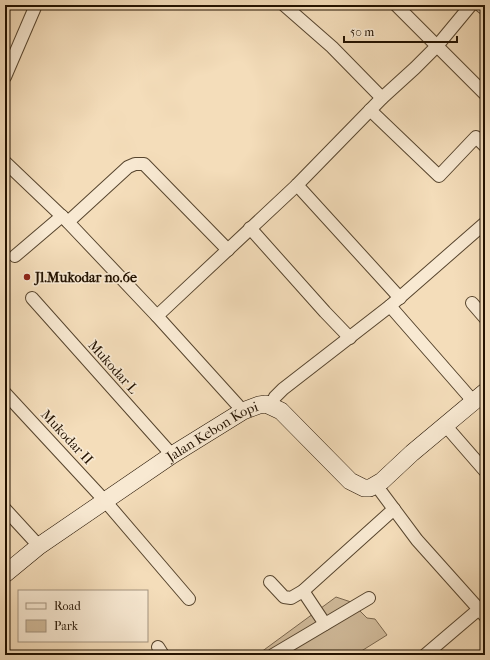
<svg xmlns="http://www.w3.org/2000/svg" width="490" height="660" viewBox="0 0 490 660" font-family="'IM FELL French Canon',serif">
<style>
.green{fill:#d0ba9a;stroke:#7a664d}
.lines{fill:none;stroke-linecap:round;stroke-linejoin:round}
.minor-casing{stroke:#57452e;stroke-width:14}
.secondary-casing{stroke:#231200;stroke-width:18}
.minor{stroke:#f8e9d2;stroke-width:12}
.secondary{stroke:#f8e9d2;stroke-width:17}
.poi-dot{fill:#8f2418;stroke:#f8e9d2;stroke-width:1.5}
.labels{text-anchor:middle;dominant-baseline:central;stroke-width:3.5;stroke-linejoin:round;paint-order:stroke}
.poi-label{font-size:14px;font-weight:bold;fill:#231200;stroke:#f8e9d2;text-anchor:start}
.street-label{font-size:14px;fill:#231200;stroke:#f8e9d2}
</style>
<rect width="100%" height="100%" fill="#f4ddba"/>
<filter id="stains"><feTurbulence type="fractalNoise" baseFrequency=".005" numOctaves="4"/><feColorMatrix values="0 0 0 0 .2 0 0 0 0 .09 0 0 0 0 .02 0 0 0 .5 -.17"/></filter>
<radialGradient id="worn" r=".72"><stop offset=".6" stop-color="#630" stop-opacity="0"/><stop offset="1" stop-color="#630" stop-opacity=".3"/></radialGradient>
<polygon class="green" points="336,597 351,602 367,618 375,619 387,635 355,655 257,655"/>
<g class="lines">
<defs>
<g id="minor">
<polyline points="284,5 332,47 382,98"/>
<polyline points="396,5 485,94"/>
<polyline points="480,5 485,9"/>
<polyline points="5,77 36,5"/>
<polyline points="370,110 439,176 476,137 485,146"/>
<polyline points="5,162 68,222 157,316 243,411"/>
<polyline points="297,185 400,298"/>
<polyline points="68,222 128,167 135,164 144,164 228,250"/>
<polyline points="250,228 325,312 350,338"/>
<polyline points="15,256 62,216"/>
<polyline points="32,298 172,455"/>
<polyline points="472,303 485,318"/>
<polyline points="390,306 473,401"/>
<polyline points="157,316 297,185 382,98 415,68 437,46 471,5"/>
<polyline points="5,393 106,502 189,599"/>
<polyline points="271,405 275,397 283,389 390,306 485,223"/>
<polyline points="445,425 485,471"/>
<polyline points="376,485 417,540 485,616"/>
<polyline points="5,509 39,546"/>
<polyline points="270,582 284,597 291,598 303,591 394,509"/>
<polyline points="303,591 325,624"/>
<polyline points="158,647 163,655"/>
<polyline points="273,655 369,598"/>
<polyline points="425,655 479,609"/>
</g>
<g id="secondary">
<path id="s1" d="M 5,574 L 39,546 L 172,455 L 243,411 L 259,405 L 266,404 L 281,411 L 350,481 L 364,488 L 370,488 L 382,481 L 412,453 L 485,392"/>
</g>
</defs>
<use href="#minor" class="minor-casing"/>
<use href="#secondary" class="secondary-casing"/>
<use href="#minor" class="minor"/>
<use href="#secondary" class="secondary"/>
</g>
<circle class="poi-dot" cx="27" cy="277" r="4"/>
<g class="labels">
<g class="poi-label">
<text x="35" y="277">Jl.Mukodar no.6e</text>
</g>
<g class="street-label">
<text transform="translate(113 367) rotate(48)">Mukodar L</text>
<text stroke="none"><textPath href="#s1" startOffset="252">Jalan Kebon Kopi</textPath></text>
<text transform="translate(67 437) rotate(47)">Mukodar II</text>
</g>
</g>
<rect width="490" height="660" fill="none" stroke="#f4ddba" stroke-width="20"/>
<rect x="6" y="6" width="478" height="648" fill="none" stroke="#231200" stroke-width="2"/>
<rect x="10" y="10" width="470" height="640" fill="none" stroke="#231200"/>
<rect x="18" y="590" width="130" height="52" fill="#f8e9d2" stroke="#a3937e"/>
<rect x="26" y="603" width="20" height="6" fill="#f8e9d2" stroke="#a3937e"/>
<text x="54" y="610" font-size="12" fill="#231200">Road</text>
<rect x="26" y="620" width="20" height="12" fill="#d0ba9a" stroke="#a3937e"/>
<text x="54" y="630" font-size="12" fill="#231200">Park</text>
<path d="M344 36v6h113v-6" fill="none" stroke="#231200" stroke-width="2"/>
<text x="350" y="36" font-size="12" fill="#231200" stroke="#f8e9d2" stroke-width="3" paint-order="stroke">50 m</text>
<rect width="100%" height="100%" filter="url(#stains)"/>
<rect width="100%" height="100%" fill="url(#worn)"/>
</svg>
